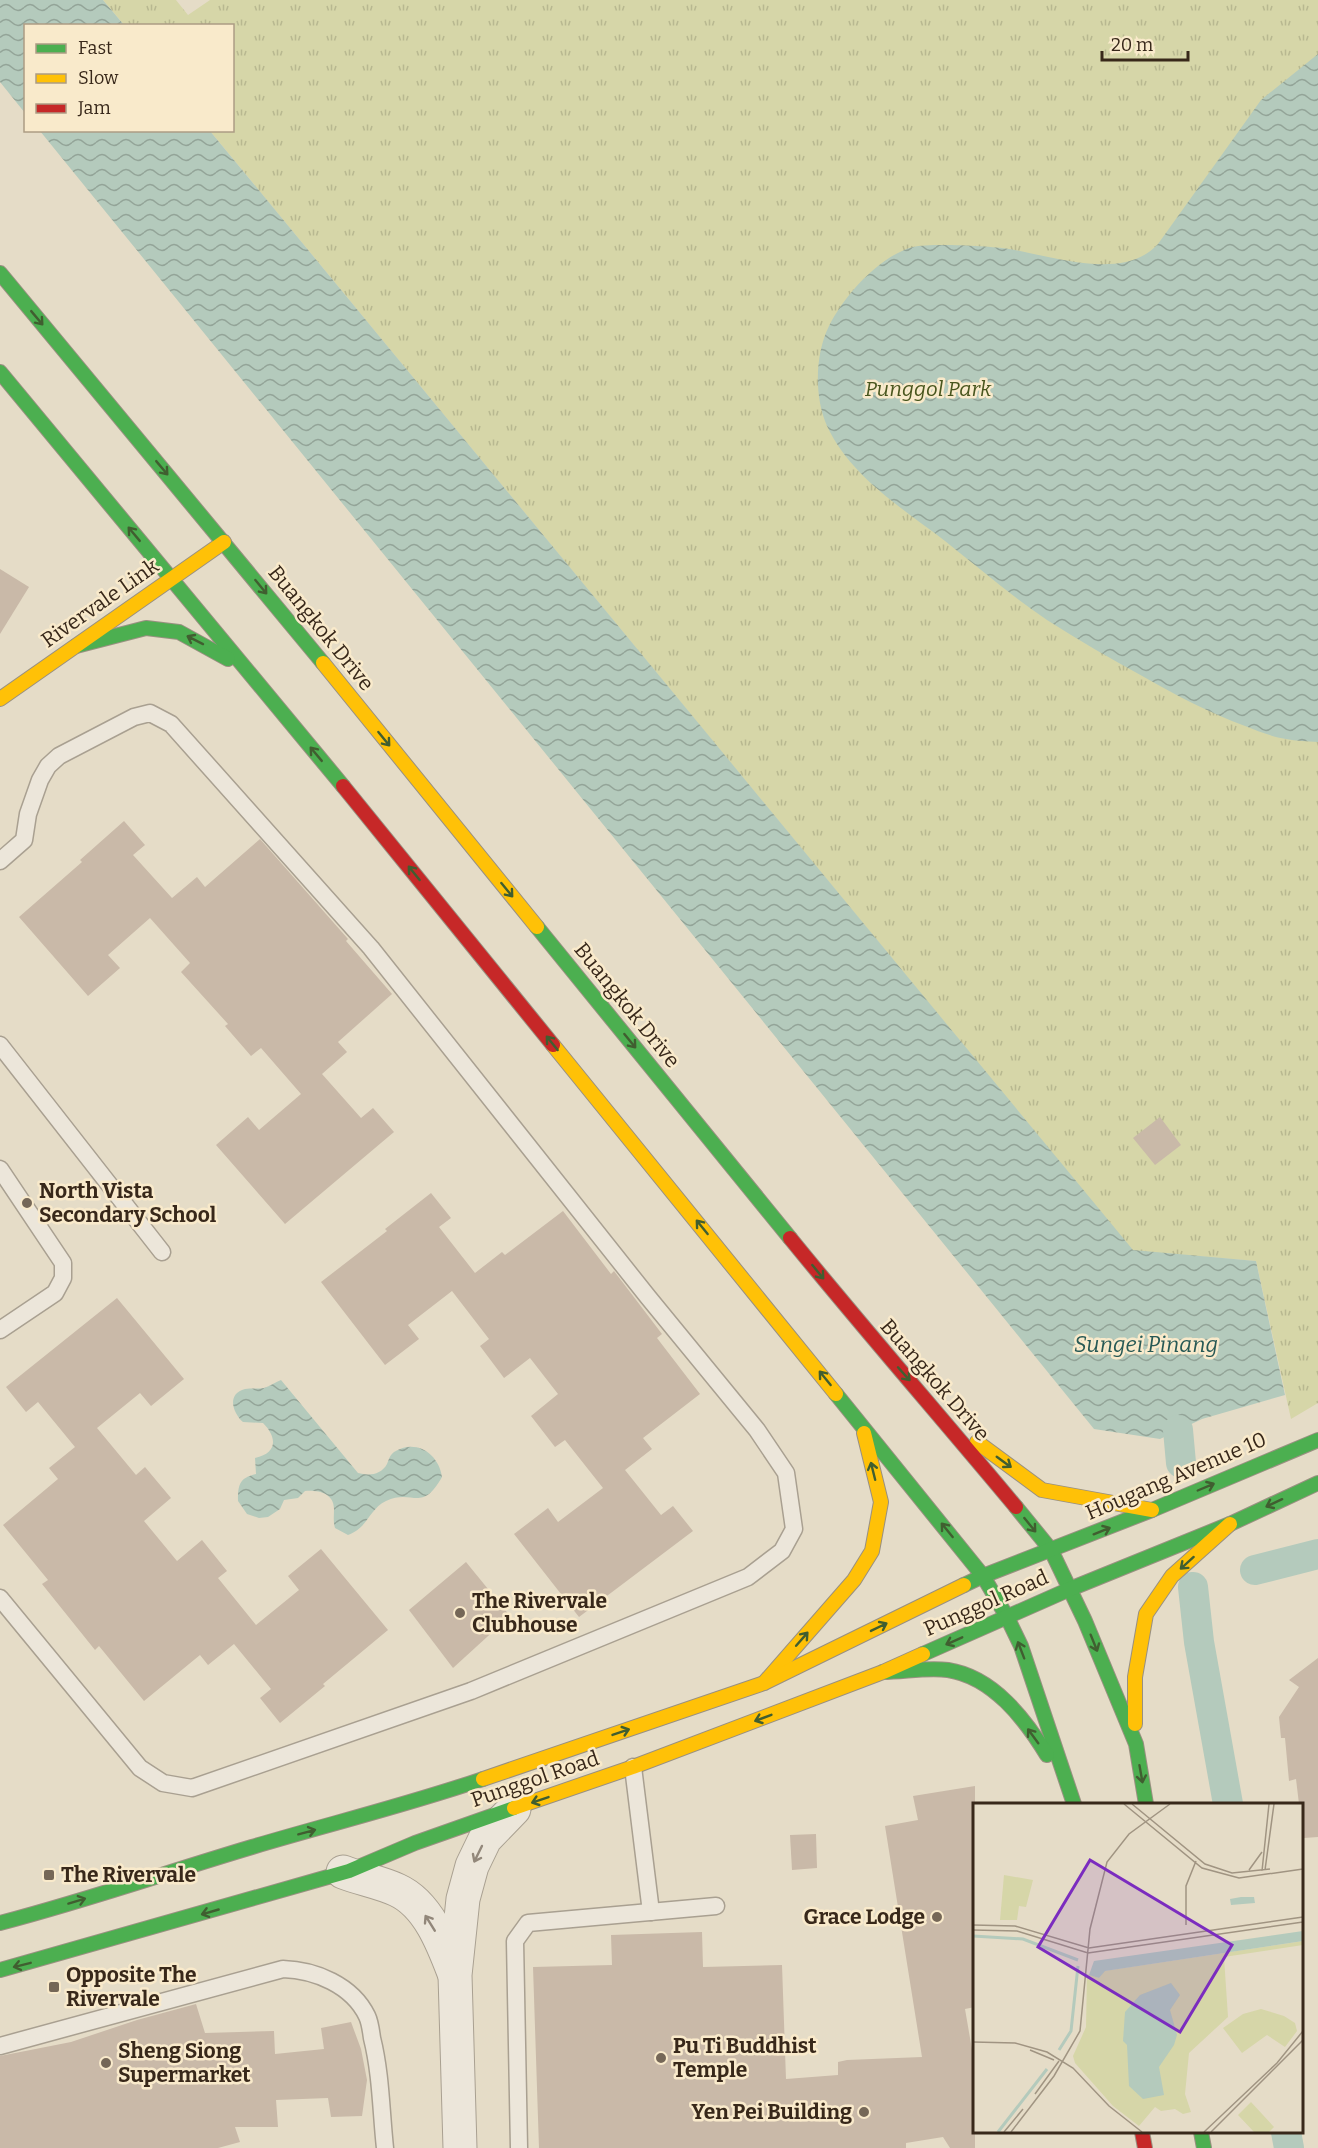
<svg xmlns="http://www.w3.org/2000/svg" width="1318" height="2148" viewBox="0 0 1318 2148" font-family="Bitter,serif">
<style>
.park{fill:url(#park-tufts)}
.water{fill:url(#water-waves)}
.lines{fill:none;stroke-linecap:round;stroke-linejoin:round}
.canal{stroke:#b4cabc;stroke-width:30}
.building{fill:#c9b9a8}
.lane-casing{stroke:#a9a091;stroke-width:19}
.street-casing{stroke:#a9a091;stroke-width:35}
.fast-casing{stroke:#999081;stroke-width:16}
.slow-casing{stroke:#999081;stroke-width:16}
.jam-casing{stroke:#999081;stroke-width:16}
.lane{stroke:#ece6da;stroke-width:16}
.street{stroke:#ece6da;stroke-width:33}
.fast{stroke:#4caf50;stroke-width:14}
.slow{stroke:#ffc107;stroke-width:14}
.jam{stroke:#c62828;stroke-width:14}
.oneway{stroke:#405e30}
.oneway2{stroke:#92877a}
.poi-dot{fill:#756757;stroke:#f9eacb;stroke-width:2}
.labels{text-anchor:middle;dominant-baseline:central;stroke-width:5;stroke-linejoin:round;paint-order:stroke}
.park-label{font-size:21px;font-style:italic;fill:#49561e;stroke:#f9eacb}
.street-label{font-size:21px;fill:#38281a;stroke:#f9eacb}
.poi-label{font-size:21px;font-weight:bold;fill:#38281a;stroke:#f9eacb;text-anchor:start}
.water-label{font-size:22px;font-style:italic;fill:#275955;stroke:#f9eacb}
.inset-river{fill:none;stroke:#b4cabc;stroke-width:3}
.inset-road{fill:none;stroke:#a09482;stroke-width:1.5}
.view{fill:#7b2cbf;fill-opacity:0.15;stroke:#7b2cbf;stroke-width:3}
.inset-edge{fill:none;stroke:#38281a;stroke-width:3}
</style>
<defs>
<pattern id="park-tufts" width="24" height="20" patternUnits="userSpaceOnUse" patternTransform="scale(1.5)"><rect width="24" height="20" fill="#d6d6a8"/><path d="M3 7l-1-3M5 7V3M7 7l1-3M15 17l-1-3M17 17v-4M19 17l1-3" fill="none" stroke="#b8b890"/></pattern>
<pattern id="water-waves" width="16" height="10" patternUnits="userSpaceOnUse" patternTransform="scale(1.5)"><rect width="16" height="10" fill="#b4cabc"/><path d="M0 5q4-4 8 0t8 0" fill="none" stroke="#93a498"/></pattern>
</defs>
<rect width="100%" height="100%" fill="#e5dcc7"/>
<polygon class="park" points="103,0 176,0 188,15 210,0 1318,0 1318,1403 1291,1419 1256,1261 1133,1251 210,131 232,130 232,26 124,25"/>
<g class="water">
<polygon points="0,0 103,0 124,25 26,26 25,113 0,82"/>
<path d="M 1318,54 L 1318,742 C 1307,741 1296,741 1286,739 C 1272,737 1258,731 1245,726 C 1210,713 1177,696 1144,677 C 1111,659 1078,640 1047,620 C 1011,596 978,567 945,541 C 902,508 850,476 827,426 C 814,397 815,354 829,326 C 844,296 879,256 913,247 C 931,243 989,246 1009,249 C 1052,256 1124,282 1158,244 L 1261,100 Z"/>
<polygon points="40,131 210,131 1133,1250 1256,1261 1285,1395 1202,1419 1160,1439 1094,1429"/>
<path d="M 281,1380 L 358,1473 C 369,1476 381,1475 387,1464 C 389,1459 390,1455 394,1452 C 416,1438 439,1454 442,1477 C 421,1514 413,1488 386,1501 C 369,1509 368,1528 348,1535 L 335,1528 C 333,1521 334,1516 334,1509 C 334,1493 318,1490 305,1491 L 298,1498 L 284,1500 L 280,1509 L 268,1517 L 259,1518 L 247,1514 L 238,1501 C 238,1485 239,1478 256,1474 L 255,1458 C 278,1453 277,1437 263,1423 L 243,1422 C 233,1413 226,1394 245,1389 C 251,1388 258,1389 264,1388 C 270,1386 276,1382 281,1380 Z"/>
</g>
<g class="lines">
<g class="canal">
<polyline points="1178,1430 1181,1463"/>
<polyline points="1255,1570 1318,1554"/>
<polyline points="1193,1587 1199,1642 1228,1804"/>
<polyline points="1286,2132 1289,2148"/>
</g>
</g>
<g class="building">
<polygon points="0,569 29,587 0,634"/>
<polygon points="124,821 145,845 133,855 172,898 197,877 205,887 260,839 348,939 346,941 392,994 338,1042 347,1052 322,1074 361,1118 373,1108 394,1132 285,1224 216,1145 248,1117 259,1130 301,1094 261,1048 251,1056 225,1026 228,1024 181,972 190,963 150,918 108,955 120,968 88,996 19,917 82,862 80,860"/>
<polygon points="1160,1117 1181,1145 1155,1165 1133,1138"/>
<polygon points="431,1193 451,1218 439,1227 475,1273 502,1252 505,1255 563,1211 611,1274 614,1271 662,1334 657,1338 700,1394 643,1438 652,1449 625,1470 661,1515 673,1506 693,1531 579,1617 514,1534 548,1508 558,1522 603,1488 565,1440 555,1447 531,1416 558,1394 530,1358 504,1378 480,1346 489,1339 452,1291 408,1325 419,1339 385,1365 321,1282 387,1231 385,1229"/>
<polygon points="117,1298 184,1379 151,1406 140,1393 97,1428 136,1475 145,1467 171,1498 144,1521 177,1561 202,1540 227,1571 218,1578 256,1625 299,1590 288,1576 321,1549 388,1630 323,1684 325,1686 280,1723 260,1698 271,1689 234,1644 208,1665 200,1655 144,1701 99,1646 95,1650 42,1584 48,1580 3,1525 58,1479 49,1468 75,1447 38,1402 26,1412 6,1387"/>
<polygon points="466,1562 510,1616 453,1668 409,1610"/>
<polygon points="1318,1658 1318,1837 1304,1838 1302,1804 1299,1804 1296,1779 1289,1781 1285,1738 1281,1738 1279,1717 1299,1687 1289,1680"/>
<polygon points="975,1786 975,2007 965,2009 975,2067 975,2148 950,2148 943,2137 906,2143 906,2148 539,2148 533,1967 612,1965 611,1935 702,1932 703,1967 782,1965 786,2079 838,2075 838,2062 847,2060 922,2057 885,1826 918,1820 913,1796"/>
<polygon points="816,1834 817,1868 792,1870 790,1835"/>
<polygon points="196,2004 205,2033 274,2031 275,2054 324,2049 321,2028 351,2022 361,2049 367,2080 362,2116 331,2117 328,2098 276,2100 278,2127 235,2127 240,2142 218,2148 0,2148 0,2056 71,2042 137,2020"/>
</g>
<g class="lines">
<defs>
<g id="lane">
<polyline points="0,861 24,840 28,814 40,780 48,766 59,756 134,717 150,713 171,724 371,948 648,1297 757,1430 786,1473 794,1529 782,1551 748,1577 471,1691 192,1788 163,1783 140,1768 0,1598"/>
<polyline points="0,1045 162,1252"/>
<polyline points="0,1169 63,1263 63,1278 55,1293 0,1330"/>
<polyline points="633,1767 651,1912"/>
<path d="M 0,2046 L 283,1969 C 315,1970 352,1985 367,2016 C 370,2022 371,2031 372,2038 C 381,2074 381,2111 385,2148"/>
<polyline points="519,2148 515,1941 528,1923 716,1906"/>
</g>
<g id="street">
<path d="M 343,1872 C 361,1879 380,1882 397,1890 C 428,1904 443,1944 454,1973"/>
<polyline points="460,2148 455,1975 463,1899 472,1866 485,1839 514,1809"/>
</g>
<g id="fast">
<polyline points="0,273 323,663"/>
<polyline points="0,372 343,786"/>
<polyline points="76,646 146,628 179,632 228,659"/>
<polyline points="537,927 790,1238"/>
<polyline points="836,1394 983,1576 1007,1617 1021,1646 1074,1804"/>
<polyline points="1016,1507 1051,1550 1085,1621 1136,1744 1146,1804"/>
<polyline points="964,1585 983,1576 1152,1510 1318,1440"/>
<polyline points="923,1654 1070,1589 1230,1524 1318,1483"/>
<path d="M 883,1672 C 904,1672 927,1667 948,1670 C 993,1677 1025,1719 1047,1755"/>
<path d="M 0,1923 C 85,1901 168,1872 252,1847 C 329,1824 407,1805 483,1779"/>
<polyline points="0,1970 349,1871 415,1843 514,1808"/>
<polyline points="1201,2132 1204,2148"/>
</g>
<g id="slow">
<polyline points="323,663 537,927"/>
<polyline points="0,699 224,542"/>
<polyline points="553,1045 836,1394"/>
<polyline points="977,1442 1042,1490 1152,1510"/>
<polyline points="764,1683 854,1580 872,1551 881,1502 864,1433"/>
<polyline points="1135,1724 1135,1677 1146,1614 1172,1576 1230,1524"/>
<polyline points="483,1779 764,1683 964,1585"/>
<polyline points="514,1808 633,1767 883,1672 923,1654"/>
</g>
<g id="jam">
<polyline points="343,786 553,1045"/>
<path d="M 790,1238 C 864,1329 941,1417 1016,1507"/>
<polyline points="1142,2132 1145,2148"/>
</g>
</defs>
<use href="#lane" class="lane-casing"/>
<use href="#street" class="street-casing"/>
<use href="#fast" class="fast-casing"/>
<use href="#slow" class="slow-casing"/>
<use href="#jam" class="jam-casing"/>
<use href="#lane" class="lane"/>
<use href="#street" class="street"/>
<use href="#fast" class="fast"/>
<use href="#slow" class="slow"/>
<use href="#jam" class="jam"/>
</g>
<defs><path id="oneway-shaft" d="M-6 0H5M1.5-3L5.5 0L1.5 3" fill="none" stroke-width="1.6" stroke-linecap="round" stroke-linejoin="round" transform="scale(1.5)"/></defs>
<g class="oneway">
<use href="#oneway-shaft" transform="translate(37 318) rotate(50)"/>
<use href="#oneway-shaft" transform="translate(162 468) rotate(50)"/>
<use href="#oneway-shaft" transform="translate(134 534) rotate(-130)"/>
<use href="#oneway-shaft" transform="translate(261 587) rotate(51)"/>
<use href="#oneway-shaft" transform="translate(195 640) rotate(-153)"/>
<use href="#oneway-shaft" transform="translate(384 739) rotate(51)"/>
<use href="#oneway-shaft" transform="translate(316 754) rotate(-130)"/>
<use href="#oneway-shaft" transform="translate(414 873) rotate(-129)"/>
<use href="#oneway-shaft" transform="translate(507 890) rotate(51)"/>
<use href="#oneway-shaft" transform="translate(630 1041) rotate(51)"/>
<use href="#oneway-shaft" transform="translate(552 1043) rotate(-129)"/>
<use href="#oneway-shaft" transform="translate(702 1227) rotate(-129)"/>
<use href="#oneway-shaft" transform="translate(818 1272) rotate(51)"/>
<use href="#oneway-shaft" transform="translate(904 1374) rotate(48)"/>
<use href="#oneway-shaft" transform="translate(825 1378) rotate(-129)"/>
<use href="#oneway-shaft" transform="translate(1004 1462) rotate(36)"/>
<use href="#oneway-shaft" transform="translate(873 1471) rotate(-104)"/>
<use href="#oneway-shaft" transform="translate(1206 1487) rotate(-23)"/>
<use href="#oneway-shaft" transform="translate(1274 1503) rotate(155)"/>
<use href="#oneway-shaft" transform="translate(1030 1525) rotate(51)"/>
<use href="#oneway-shaft" transform="translate(947 1530) rotate(-129)"/>
<use href="#oneway-shaft" transform="translate(1102 1531) rotate(-22)"/>
<use href="#oneway-shaft" transform="translate(1187 1563) rotate(138)"/>
<use href="#oneway-shaft" transform="translate(879 1627) rotate(-26)"/>
<use href="#oneway-shaft" transform="translate(802 1639) rotate(-49)"/>
<use href="#oneway-shaft" transform="translate(954 1641) rotate(156)"/>
<use href="#oneway-shaft" transform="translate(1094 1643) rotate(68)"/>
<use href="#oneway-shaft" transform="translate(1021 1650) rotate(-111)"/>
<use href="#oneway-shaft" transform="translate(763 1718) rotate(159)"/>
<use href="#oneway-shaft" transform="translate(621 1732) rotate(-19)"/>
<use href="#oneway-shaft" transform="translate(1033 1736) rotate(-126)"/>
<use href="#oneway-shaft" transform="translate(1141 1774) rotate(80)"/>
<use href="#oneway-shaft" transform="translate(540 1800) rotate(161)"/>
<use href="#oneway-shaft" transform="translate(307 1832) rotate(-15)"/>
<use href="#oneway-shaft" transform="translate(77 1901) rotate(-17)"/>
<use href="#oneway-shaft" transform="translate(210 1912) rotate(164)"/>
<use href="#oneway-shaft" transform="translate(22 1965) rotate(166)"/>
</g>
<g class="oneway2">
<use href="#oneway-shaft" transform="translate(478 1854) rotate(116)"/>
<use href="#oneway-shaft" transform="translate(430 1923) rotate(-122)"/>
</g>
<g class="poi-dot">
<circle cx="27" cy="1203" r="6"/>
<circle cx="460" cy="1613" r="6"/>
<rect x="43" y="1869" width="12" height="12" rx="3"/>
<circle cx="937" cy="1917" r="6"/>
<rect x="48" y="1981" width="12" height="12" rx="3"/>
<circle cx="661" cy="2058" r="6"/>
<circle cx="106" cy="2063" r="6"/>
<circle cx="864" cy="2112" r="6"/>
</g>
<g class="labels">
<g class="park-label">
<text x="928" y="389">Punggol Park</text>
</g>
<g class="street-label">
<text transform="translate(100 603) rotate(-35)">Rivervale Link</text>
<text transform="translate(321 628) rotate(51)">Buangkok Drive</text>
<text transform="translate(627 1005) rotate(51)">Buangkok Drive</text>
<text transform="translate(935 1380) rotate(49)">Buangkok Drive</text>
<text transform="translate(1176 1476) rotate(-23)">Hougang Avenue 10</text>
<text transform="translate(986 1603) rotate(-24)">Punggol Road</text>
<text transform="translate(535 1779) rotate(-19)">Punggol Road</text>
</g>
<g class="poi-label">
<text x="39" y="1191">North Vista<tspan x="39" dy="24">Secondary School</tspan></text>
<text x="472" y="1601">The Rivervale<tspan x="472" dy="24">Clubhouse</tspan></text>
<text x="61" y="1875">The Rivervale</text>
<text x="925" y="1917" text-anchor="end">Grace Lodge</text>
<text x="66" y="1975">Opposite The<tspan x="66" dy="24">Rivervale</tspan></text>
<text x="673" y="2046">Pu Ti Buddhist<tspan x="673" dy="24">Temple</tspan></text>
<text x="118" y="2051">Sheng Siong<tspan x="118" dy="24">Supermarket</tspan></text>
<text x="852" y="2112" text-anchor="end">Yen Pei Building</text>
</g>
<g class="water-label">
<text x="1146" y="1344">Sungei Pinang</text>
</g>
</g>
<g transform="translate(973 1803)">
<rect width="330" height="330" fill="#e5dcc7"/>
<path d="M 31,72 L 60,77 L 53,104 L 46,103 L 44,117 L 27,117 ZM 288,206 L 311,213 L 322,220 L 324,228 L 312,244 L 294,232 L 269,250 L 250,225 L 270,211 ZM 278,299 L 301,324 L 296,329 L 281,329 L 265,312 Z" fill="#d6d6a8"/>
<path d="M 330,138 L 330,142 L 251,154 L 255,214 L 216,250 L 212,291 L 218,309 L 210,311 L 202,306 L 188,308 L 182,304 L 166,323 L 140,303 L 102,260 L 100,253 L 113,224 L 114,171 L 126,175 L 131,168 Z" fill="#d6d6a8"/>
<path d="M 268,94 L 281,94 L 282,100 L 258,102 L 257,96 ZM 330,128 L 330,138 L 132,168 L 126,175 L 116,172 L 121,158 ZM 198,180 L 207,192 L 197,207 L 204,232 L 201,242 L 186,264 L 191,292 L 170,296 L 156,283 L 154,242 L 150,238 L 152,209 L 167,192 Z" fill="#b4cabc"/>
<path class="inset-river" d="M 0,133 L 50,136 L 105,157M 86,247 L 98,228 L 105,163M 25,329 L 74,266"/>
<path class="inset-road" d="M 151,1 L 229,65 L 266,75 L 330,66M 159,1 L 232,61 L 259,70 L 297,66M 276,67 L 289,49M 292,67 L 301,1M 289,68 L 296,1M 0,122 L 42,123 L 116,145 L 330,114M 213,122 L 213,83 L 223,58M 0,127 L 44,128 L 115,150 L 330,119M 0,239 L 42,240 L 74,249 L 100,265 L 136,303 L 169,329M 57,247 L 81,257M 62,291 L 86,258M 31,329 L 50,306M 38,329 L 81,273 L 107,228 L 117,126 L 134,59 L 156,31 L 197,1M 231,329 L 304,260 L 330,228M 238,329 L 330,237"/>
<path class="view" d="M 117,57 L 259,142 L 207,229 L 65,144 Z"/>
<rect width="330" height="330" class="inset-edge"/>
</g>
<rect x="24" y="24" width="210" height="108" fill="#f9eacb" stroke="#ac9c84" stroke-width="1.5"/>
<rect x="36" y="44" width="30" height="9" fill="#4caf50" stroke="#ac9c84" stroke-width="1.5"/>
<text x="78" y="54" font-size="18" fill="#38281a">Fast</text>
<rect x="36" y="74" width="30" height="9" fill="#ffc107" stroke="#ac9c84" stroke-width="1.5"/>
<text x="78" y="84" font-size="18" fill="#38281a">Slow</text>
<rect x="36" y="104" width="30" height="9" fill="#c62828" stroke="#ac9c84" stroke-width="1.5"/>
<text x="78" y="114" font-size="18" fill="#38281a">Jam</text>
<path d="M1102 51v9h86v-9" fill="none" stroke="#38281a" stroke-width="3"/>
<text x="1111" y="51" font-size="18" fill="#38281a" stroke="#f9eacb" stroke-width="4.5" paint-order="stroke">20 m</text>
</svg>
